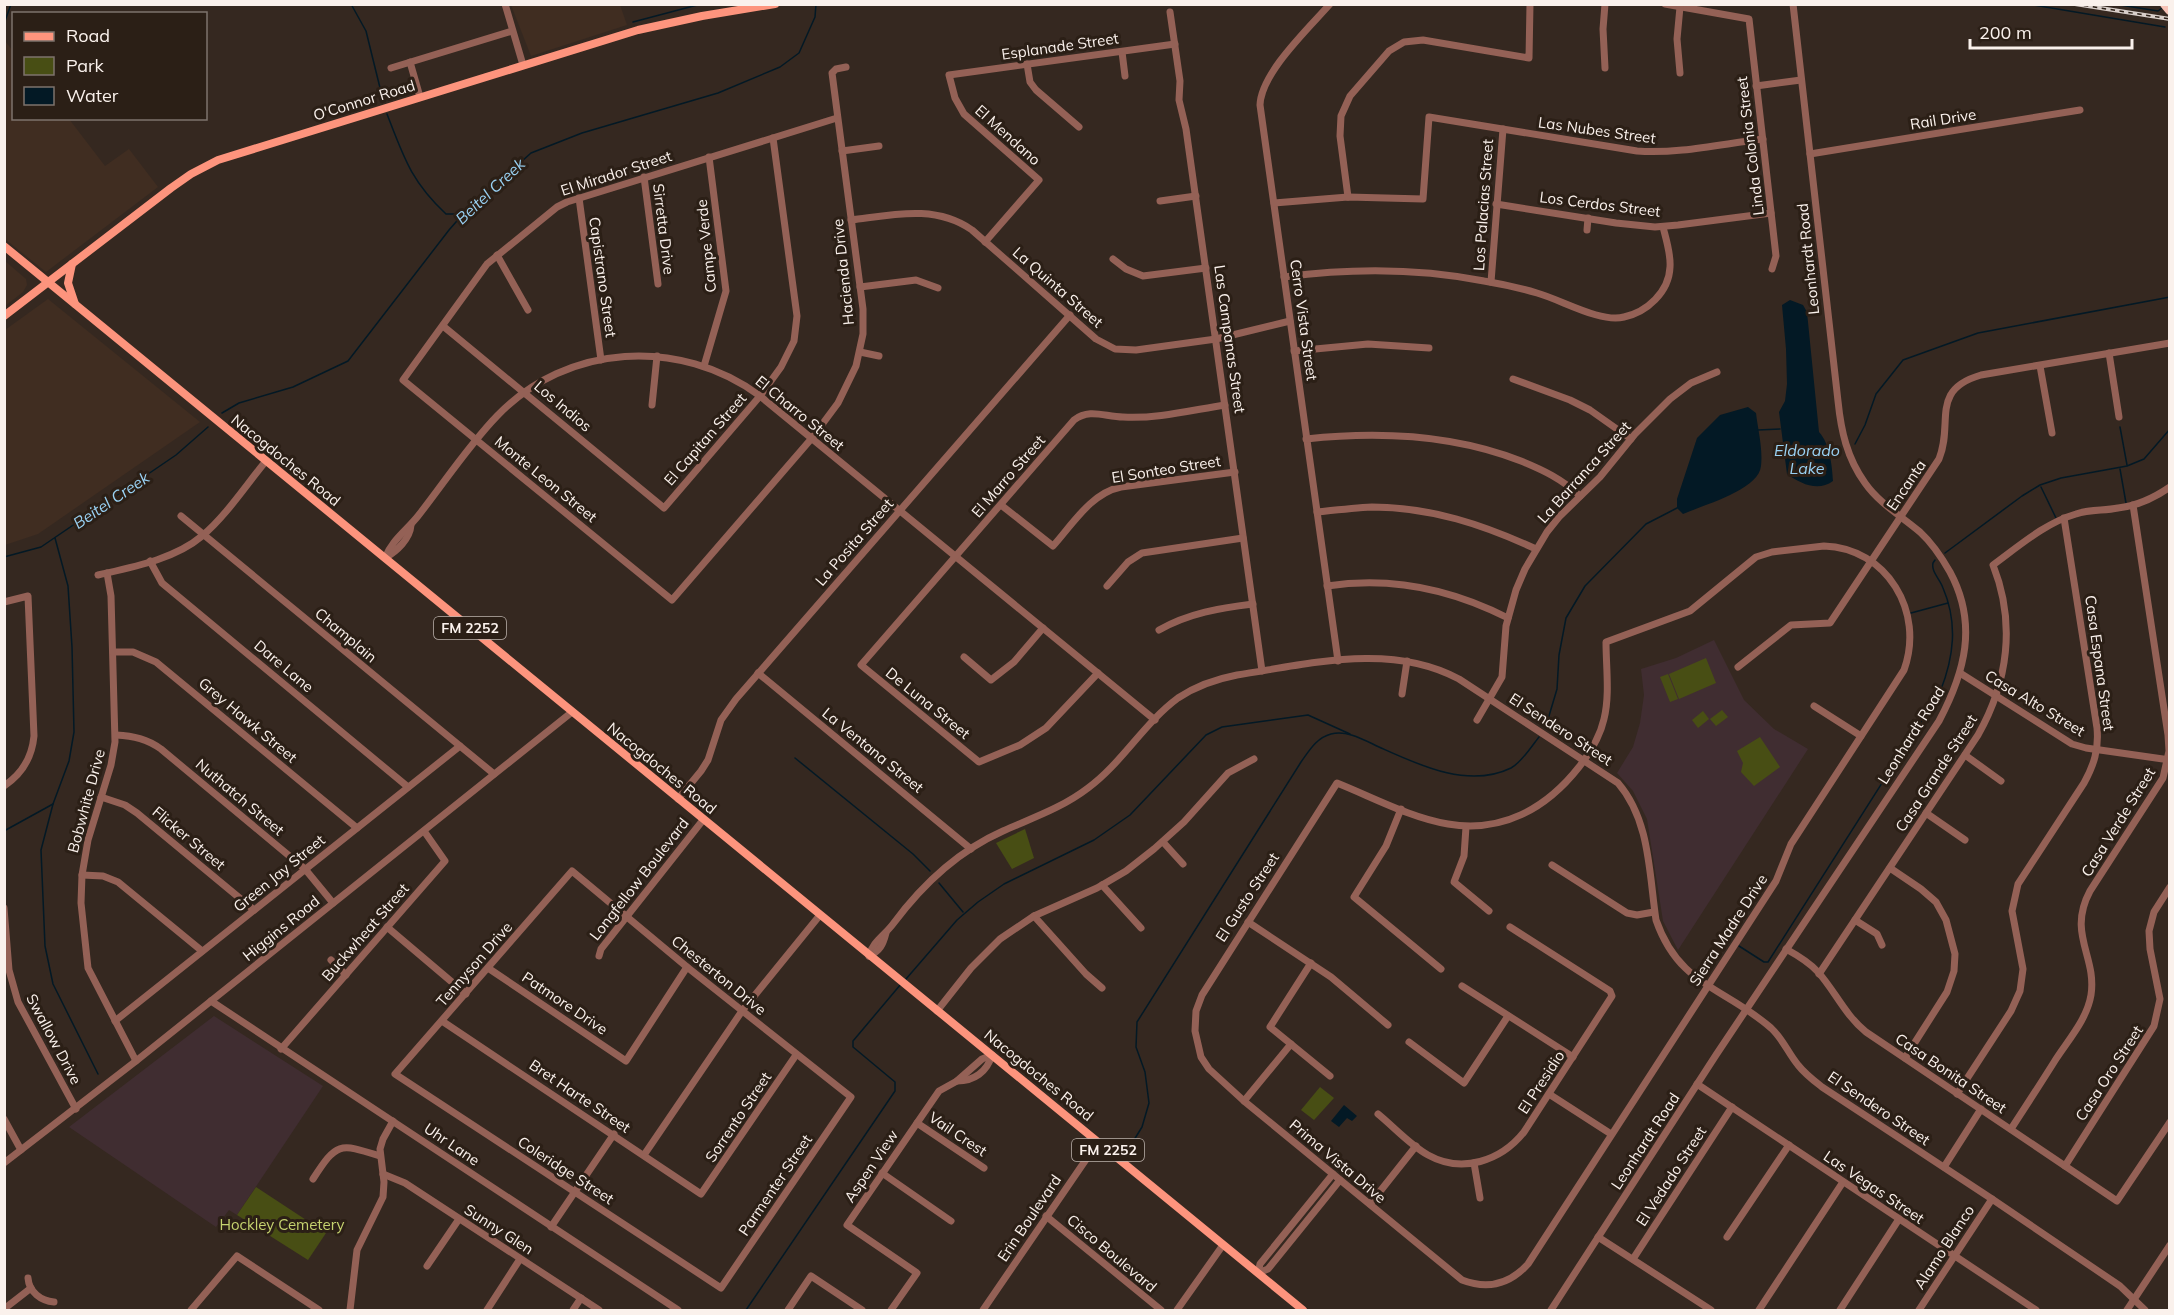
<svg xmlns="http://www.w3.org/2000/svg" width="2174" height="1315" viewBox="0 0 2174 1315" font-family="Mulish,sans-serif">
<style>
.built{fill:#402d21}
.education{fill:#402d31}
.green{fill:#484e14}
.water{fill:#031925}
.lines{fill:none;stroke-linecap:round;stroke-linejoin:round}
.stream{stroke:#031925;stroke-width:1.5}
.minor{stroke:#946156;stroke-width:7}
.major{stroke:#fd947d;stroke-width:8}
.highway{stroke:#f6c2b6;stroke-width:10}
.rail-casing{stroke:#d8cec9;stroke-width:4}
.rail{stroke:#2b1f16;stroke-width:1.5;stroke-dasharray:4.5;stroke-linecap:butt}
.labels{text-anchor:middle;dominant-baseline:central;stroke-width:6;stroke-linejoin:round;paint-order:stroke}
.shield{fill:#2b1f16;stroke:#bcb2ac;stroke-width:1.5}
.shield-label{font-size:14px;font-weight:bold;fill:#faf1ec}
.street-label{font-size:15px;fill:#faf1ec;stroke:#2b1f16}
.park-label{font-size:15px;fill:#c5d26f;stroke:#2b1f16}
.water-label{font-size:16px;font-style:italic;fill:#99d1f3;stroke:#2b1f16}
</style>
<rect width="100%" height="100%" fill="#352820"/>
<g class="built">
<polygon points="511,5 620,5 627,25 531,56"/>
<polygon points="5,41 13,51 14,118 69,119 105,166 129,149 158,187 46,272 5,239"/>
<polygon points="5,261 26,279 27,285 23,292 5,306"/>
<polygon points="48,299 200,422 38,534 5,545 5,330"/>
</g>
<g class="education">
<polygon points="1714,640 1744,700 1774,729 1808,749 1678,950 1663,921 1647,819 1633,791 1617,773 1633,747 1640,723 1644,695 1641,669 1676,658"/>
<polygon points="214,1016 323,1086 237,1215 229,1210 216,1227 69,1127"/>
</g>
<g class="green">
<polygon points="1706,658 1716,683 1679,699 1669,674"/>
<polygon points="1668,674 1678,699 1670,702 1660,677"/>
<polygon points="1722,710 1728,717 1716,726 1710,719"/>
<polygon points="1703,711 1709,719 1698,728 1692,720"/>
<polygon points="1760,737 1780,767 1754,786 1741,772 1743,763 1737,751"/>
<polygon points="1025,829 1034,858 1012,869 996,843"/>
<polygon points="1320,1087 1334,1098 1314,1120 1301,1110"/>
<polygon points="256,1187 326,1233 308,1260 237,1215"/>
</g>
<g class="water">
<path d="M 1790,300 L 1803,305 L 1807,312 L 1819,432 C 1830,444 1832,465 1833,481 C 1818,492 1801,484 1787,474 L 1779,412 L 1785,401 L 1787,384 L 1786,349 L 1782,305 Z"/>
<path d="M 1748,407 L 1756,413 C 1758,430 1763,449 1761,466 C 1759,490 1703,505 1683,514 L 1677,508 L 1677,499 L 1697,438 L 1720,415 Z"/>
<polygon points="1344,1105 1357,1116 1352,1121 1347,1118 1339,1127 1331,1121"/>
</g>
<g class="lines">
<g class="stream">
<polyline points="351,4 366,31 383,100"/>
<polyline points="2027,4 2165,27"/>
<polyline points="2114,4 2158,11 2162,8"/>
<polyline points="633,22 701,4"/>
<polyline points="4,24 11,4"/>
<path d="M 387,114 C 404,158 411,181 446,214 L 462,214"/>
<polyline points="222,413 239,403 293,387 348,361 449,230 463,214 531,153 582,133 718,93 780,67 799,53 815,17 816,4"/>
<polyline points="2120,427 2127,465"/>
<polyline points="1758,430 1780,429"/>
<polyline points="1855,444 1865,425 1876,394 1903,360 1978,333 2170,297"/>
<polyline points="1828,451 1839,449"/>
<polyline points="2120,469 2126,503"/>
<polyline points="2041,487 2056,518"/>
<polyline points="55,538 68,586 72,647 74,732 69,761 53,804 41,850 45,946 53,984 98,1074"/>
<polyline points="1945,553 2022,496 2040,485 2061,478 2127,466 2144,459 2170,429"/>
<polyline points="4,557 41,547 176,455 208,427"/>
<polyline points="1911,613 1948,603"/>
<polyline points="1546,726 1557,689 1559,655 1566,618 1585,586 1646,524 1677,508"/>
<polyline points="795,758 913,854 930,871"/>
<polyline points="4,831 53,804"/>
<polyline points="939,883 963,912"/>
<path d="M 1739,946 L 1764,962 L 1768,962 L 1940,692 C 1954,657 1958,623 1943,588 C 1940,579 1931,572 1933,563 L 1935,560"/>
<polyline points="906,979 957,920 978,902 1004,884 1094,840 1130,815 1206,735 1222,727 1308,715 1350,734"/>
<path d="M 1126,1153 L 1142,1127 L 1149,1103 L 1145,1072 L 1136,1047 L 1137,1022 L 1301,762 C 1309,751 1316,738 1331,734 C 1348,730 1364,740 1379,747 C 1419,765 1468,789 1511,768 C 1522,762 1531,747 1539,737"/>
<polyline points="746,1310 895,1091 895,1082 853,1047 853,1041 901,984"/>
</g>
<g class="minor">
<polyline points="505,4 523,65"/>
<path d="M 1330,4 C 1308,29 1261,73 1260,105 L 1338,661"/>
<polyline points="1665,4 1749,19 1776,256 1772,269"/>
<polyline points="1170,12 1180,81 1179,100 1186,129 1262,671"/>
<polyline points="1122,52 1125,76"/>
<polyline points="410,62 420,97"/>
<polyline points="1027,64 1030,82 1036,90 1079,127"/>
<polyline points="391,68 512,31"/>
<polyline points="1605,68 1603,29 1605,4"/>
<polyline points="1680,73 1677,39 1680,7"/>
<polyline points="1756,86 1801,80"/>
<polyline points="837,118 567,202 557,207 487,264 403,380 672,600 812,438 838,403 856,366 863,334 863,309 832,73 836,69 846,67"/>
<polyline points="842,151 879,146"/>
<polyline points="1810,154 2080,110"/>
<polyline points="644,177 658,284"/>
<polyline points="1348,197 1340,136 1341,116 1350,96 1389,51 1404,42 1423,40 1529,58 1530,4"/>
<polyline points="579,198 601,360"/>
<polyline points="1160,201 1196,196"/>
<path d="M 1274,203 L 1348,197 L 1423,199 L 1429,117 L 1637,151 C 1679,154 1721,144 1763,139"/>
<polyline points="1496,204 1616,223 1655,227 1678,225 1771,213"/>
<path d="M 851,220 C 892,215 935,204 972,230 L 1096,339 L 1115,349 L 1136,350 L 1216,339 L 1290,321"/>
<polyline points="1587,230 1588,218"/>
<polyline points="985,242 1039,180 964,114 955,98 949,75 1175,44"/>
<polyline points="497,255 528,310"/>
<polyline points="1113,259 1126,269 1143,276 1206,268"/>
<path d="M 1284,277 C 1351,268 1418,268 1484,281 C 1502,284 1520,288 1537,293 C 1562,300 1600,323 1624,317 C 1647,312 1669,292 1670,267 C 1671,254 1666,239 1663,227"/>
<polyline points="1491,282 1503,129"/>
<polyline points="860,287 916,280 938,288"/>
<polyline points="443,326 664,508 760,396 781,367 794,341 797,316 773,138"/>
<polyline points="1294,351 1368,344 1429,348"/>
<polyline points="860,352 879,356"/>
<polyline points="2109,353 2119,417"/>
<polyline points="704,366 726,291 709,157"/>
<polyline points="2040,366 2052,433"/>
<polyline points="1513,379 1570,400 1590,410 1631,439"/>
<polyline points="652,405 657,356"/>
<path d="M 1306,439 C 1379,431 1452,434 1521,461 C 1543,470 1562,479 1580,496"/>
<path d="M 1001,505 L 1053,546 C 1072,525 1091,493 1121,487 L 1235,472"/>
<path d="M 1317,512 C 1336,510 1354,508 1372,507 C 1431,507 1484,525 1536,549"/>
<polyline points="181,516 494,774"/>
<path d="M 1824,546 C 1887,548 1925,612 1904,670 L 1791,844 L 1776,881 L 1528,1264 C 1510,1284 1488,1290 1462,1280 L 1244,1101 L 1209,1069 L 1201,1057 L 1195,1031 L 1196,1011 L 1202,995 L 1337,783 C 1372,797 1411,818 1448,824 C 1502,833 1546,809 1579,767 C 1590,753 1600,737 1604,719 C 1610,695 1606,667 1606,642 L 1690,611 L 1756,557 L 1772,552 Z"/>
<path d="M 385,558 C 392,540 406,531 418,516 C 444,483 468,446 497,416 C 567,343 680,337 760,396 L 1155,720"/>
<path d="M 385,558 C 397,551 410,539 411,525"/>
<polyline points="150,561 162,583 408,787"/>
<polyline points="107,573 111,596 115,742 111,765 88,840 82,875 81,903 88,968 136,1061"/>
<path d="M 98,575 C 133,567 175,559 202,536 C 226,516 246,485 266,461"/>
<polyline points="1107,586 1128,562 1142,553 1243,538"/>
<path d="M 1327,586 C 1391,576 1451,589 1508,618"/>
<path d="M 4,602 L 28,596 L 34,736 C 32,757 22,774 4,786"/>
<path d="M 1159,630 C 1189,613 1220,608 1253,604"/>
<polyline points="113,652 133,652 156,662 357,828"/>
<polyline points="964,657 991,680 1014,662 1043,628"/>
<path d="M 1738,667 L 1791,625 L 1830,623 L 1939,459 C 1954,423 1929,390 1981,375 L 2170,343"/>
<polyline points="758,673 971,849"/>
<path d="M 1098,673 L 1046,728 L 1020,745 L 979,762 L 861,665 L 1074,420 C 1090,408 1105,417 1123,417 C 1157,419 1192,410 1225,405"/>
<polyline points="1960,673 2072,744 2086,748 2170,760"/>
<polyline points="1402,694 1407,661"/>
<polyline points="1814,706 1861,736"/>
<polyline points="1477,720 1502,677 1506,626 1516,590 1525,569 1547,532 1559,517 1600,477 1635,434 1670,399 1691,383 1717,372"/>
<path d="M 116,735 C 134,736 147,739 161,749 L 305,869 L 333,903"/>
<polyline points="1965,755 2001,781"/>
<polyline points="101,797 125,805 137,813 254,910"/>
<polyline points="678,799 701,771 708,760 721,720 736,699 1070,315"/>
<polyline points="1401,809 1386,846 1354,897 1441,969"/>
<polyline points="1926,813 1965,840"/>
<polyline points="1466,827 1464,856 1454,882 1489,911"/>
<polyline points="1163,842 1183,864"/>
<polyline points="1552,865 1627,913 1637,915 1654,912"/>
<polyline points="1890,868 1921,889 1936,902 1946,920 1955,954 1954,971 1947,992 1905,1058"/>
<polygon points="572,871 687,967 851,1097 721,1288 395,1074"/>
<polyline points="82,875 103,876 118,882 202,951"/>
<polyline points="1102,885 1141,928"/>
<polyline points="4,908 9,970 18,1002 76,1109"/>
<polyline points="1034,916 1086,974 1102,988"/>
<polyline points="1855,920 1877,934 1882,945"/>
<polyline points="1248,922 1331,977 1388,1025"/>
<polyline points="387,927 466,994"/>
<path d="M 1786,949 C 1797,955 1809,962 1818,972 C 1835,991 1845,1015 1866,1032 L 2117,1201 L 2170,1122"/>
<polyline points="599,956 601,949 703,820"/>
<path d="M 869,956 C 873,941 884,936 893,924 C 922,885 958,851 1003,831 C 1032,818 1062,808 1088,788 C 1122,763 1144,723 1178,698 C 1196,686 1216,679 1237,675 C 1309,664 1391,642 1459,679 L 1618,783 C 1650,820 1649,873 1656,920 C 1679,986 1724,987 1771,1028 C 1783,1039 1788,1053 1798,1065 C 1805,1074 1813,1080 1822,1087 L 1992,1199 L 2120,1286 L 2145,1310"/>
<path d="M 869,956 C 880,951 883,945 886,933"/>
<polyline points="331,960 346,975"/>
<polyline points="1311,963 1270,1027 1330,1076"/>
<polyline points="488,968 626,1061 687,967"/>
<path d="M 1819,974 L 1978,735 C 2008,682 2016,623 1993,565 C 2019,546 2045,523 2076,514 C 2090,509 2104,511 2118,508 C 2137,506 2154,498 2170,487"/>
<polyline points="1462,986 1573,1057"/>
<polyline points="211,1001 678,1310"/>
<polyline points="937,1011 971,968 1000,939 1034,916 1097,888 1126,871 1154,849 1184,822 1228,773 1254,759"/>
<polyline points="115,1021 460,746"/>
<polyline points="442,1021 701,1194 796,1055"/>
<polyline points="1409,1042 1464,1083 1508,1016"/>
<polyline points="281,1049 445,861 424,831"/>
<path d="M 957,1081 C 974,1081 987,1072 992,1055"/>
<polyline points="1697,1084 2036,1310"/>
<polyline points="1549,1094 1611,1134"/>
<path d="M 1957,1094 L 2011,1011 L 2020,991 L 2023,969 L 2012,911 L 2018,884 L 2084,783 C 2094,765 2099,749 2097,728 L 2064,518"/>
<polyline points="1244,1101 1291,1044"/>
<path d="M 1378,1114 C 1394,1127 1410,1145 1428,1155 C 1462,1174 1501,1161 1524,1132 L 1612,996 L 1610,991 L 1510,927"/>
<polyline points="4,1119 21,1150"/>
<polyline points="917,1123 984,1168"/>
<path d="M 2011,1129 C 2026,1106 2041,1083 2056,1059 C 2069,1039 2087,1019 2091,995 C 2097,956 2067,934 2090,891 L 2163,778 L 2169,751 L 2168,735 L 2133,505"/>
<polyline points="644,1155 742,1011 820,915"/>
<polyline points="4,1163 136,1061 572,712"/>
<polyline points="1474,1163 1480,1198"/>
<polyline points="2065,1166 2154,1026 2160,999 2150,949 2149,931 2154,912 2170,887"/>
<polyline points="1944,1167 1981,1109"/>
<polyline points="882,1173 951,1221"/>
<polyline points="383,1174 405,1183 599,1310"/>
<path d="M 313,1179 C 337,1142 339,1143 380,1156"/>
<polyline points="1370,1204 1416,1146"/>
<polyline points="1046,1216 1161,1310"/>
<polyline points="551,1227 614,1134"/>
<polyline points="1598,1237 1711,1310"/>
<polyline points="1727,1237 1789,1145"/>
<polyline points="1633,1259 1732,1107"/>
<polyline points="427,1266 459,1219"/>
<polyline points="1258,1273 1268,1269 1340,1180"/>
<polyline points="1258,1273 1260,1264 1333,1174"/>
<path d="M 28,1278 C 29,1292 41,1301 54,1302"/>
<polyline points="4,1309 31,1288"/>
<polyline points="191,1310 237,1256 319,1310"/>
<polyline points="350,1310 357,1250 383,1197 384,1182 380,1149 383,1139 393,1121"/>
<polyline points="487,1310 520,1259"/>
<polyline points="573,1310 581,1298"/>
<polyline points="788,1310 811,1276 862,1310"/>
<polyline points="891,1310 917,1273 847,1225 939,1091 957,1081 982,1059 992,1055"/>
<polyline points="983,1310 1098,1142"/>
<polyline points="1177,1310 1223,1245"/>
<path d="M 1551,1310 L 1716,1055 L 1939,721 C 1965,672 1978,624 1950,572 C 1942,558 1932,543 1920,532 C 1901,516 1879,503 1865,483 C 1847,458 1841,431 1838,401 L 1793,4"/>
<polyline points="1759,1310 1843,1182"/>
<polyline points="1840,1310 1899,1219"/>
<polyline points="1919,1310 1992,1199"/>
<polyline points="2127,1310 2170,1245"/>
</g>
<g class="major">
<polyline points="4,246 1303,1310"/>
<polyline points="72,264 68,283 75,304"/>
<polyline points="4,316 171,188 191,174 218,160 638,30 702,16 775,4"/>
</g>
<polyline class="highway" points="2165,4 2170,10"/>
<defs>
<polyline id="rail" points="2075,4 2170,19"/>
</defs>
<use href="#rail" class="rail-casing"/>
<use href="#rail" class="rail"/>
</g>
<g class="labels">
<g class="shield">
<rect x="434" y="617" width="72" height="22" rx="4.5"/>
<rect x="1072" y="1139" width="72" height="22" rx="4.5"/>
</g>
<g class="shield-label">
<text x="470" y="628">FM 2252</text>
<text x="1108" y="1150">FM 2252</text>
</g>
<g class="street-label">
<text transform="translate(1060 46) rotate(-8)">Esplanade Street</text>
<text transform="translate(364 100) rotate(-17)">O'Connor Road</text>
<text transform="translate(1943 119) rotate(-9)">Rail Drive</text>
<text transform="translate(1597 130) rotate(8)">Las Nubes Street</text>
<text transform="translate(1008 135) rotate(42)">El Mendano</text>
<text transform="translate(1750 146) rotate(-97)">Linda Colonia Street</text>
<text transform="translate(616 173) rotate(-18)">El Mirador Street</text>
<text transform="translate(1600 204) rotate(7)">Los Cerdos Street</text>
<text transform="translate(1483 205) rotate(-86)">Los Palacias Street</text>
<text transform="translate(664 229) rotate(83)">Sirretta Drive</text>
<text transform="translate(706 246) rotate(-96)">Campe Verde</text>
<text transform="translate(1808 259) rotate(-96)">Leonhardt Road</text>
<text transform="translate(843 272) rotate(-96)">Hacienda Drive</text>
<text transform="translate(603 277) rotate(82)">Capistrano Street</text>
<text transform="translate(1058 287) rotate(41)">La Quinta Street</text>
<text transform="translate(1304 320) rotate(82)">Cerro Vista Street</text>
<text transform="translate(1230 339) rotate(82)">Las Campanas Street</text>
<text transform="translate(563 406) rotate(40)">Los Indios</text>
<text transform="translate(800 413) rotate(39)">El Charro Street</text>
<text transform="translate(705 439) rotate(-49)">El Capitan Street</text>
<text transform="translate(286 460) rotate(39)">Nacogdoches Road</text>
<text transform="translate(1166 469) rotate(-9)">El Sonteo Street</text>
<text transform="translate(1584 472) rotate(-48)">La Barranca Street</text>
<text transform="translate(1008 476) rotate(-49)">El Marro Street</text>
<text transform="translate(546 479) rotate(39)">Monte Leon Street</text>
<text transform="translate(1906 485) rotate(-56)">Encanta</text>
<text transform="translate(854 542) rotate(-49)">La Posita Street</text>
<text transform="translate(346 635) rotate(40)">Champlain</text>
<text transform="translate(2100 663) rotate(82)">Casa Espana Street</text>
<text transform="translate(284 666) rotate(40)">Dare Lane</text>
<text transform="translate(928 703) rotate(39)">De Luna Street</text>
<text transform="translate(2035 703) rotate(31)">Casa Alto Street</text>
<text transform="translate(248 720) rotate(40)">Grey Hawk Street</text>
<text transform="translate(1561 729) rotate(33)">El Sendero Street</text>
<text transform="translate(1911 735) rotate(-58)">Leonhardt Road</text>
<text transform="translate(873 750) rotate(39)">La Ventana Street</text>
<text transform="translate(662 768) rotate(39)">Nacogdoches Road</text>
<text transform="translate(1936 773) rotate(-57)">Casa Grande Street</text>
<text transform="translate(240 797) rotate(40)">Nuthatch Street</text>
<text transform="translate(86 801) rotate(-75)">Bobwhite Drive</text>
<text transform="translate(2118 822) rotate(-58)">Casa Verde Street</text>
<text transform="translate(189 838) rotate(40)">Flicker Street</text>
<text transform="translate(279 873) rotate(-39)">Green Jay Street</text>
<text transform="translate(639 879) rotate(-52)">Longfellow Boulevard</text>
<text transform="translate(1247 897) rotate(-57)">El Gusto Street</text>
<text transform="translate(281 928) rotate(-39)">Higgins Road</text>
<text transform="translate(1728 930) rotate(-57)">Sierra Madre Drive</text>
<text transform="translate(365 932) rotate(-49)">Buckwheat Street</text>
<text transform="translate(474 964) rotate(-49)">Tennyson Drive</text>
<text transform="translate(719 975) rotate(39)">Chesterton Drive</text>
<text transform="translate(565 1003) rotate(34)">Patmore Drive</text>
<text transform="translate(54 1039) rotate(62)">Swallow Drive</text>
<text transform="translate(1951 1073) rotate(34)">Casa Bonita Street</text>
<text transform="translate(2109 1073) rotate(-57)">Casa Oro Street</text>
<text transform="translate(1039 1075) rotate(39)">Nacogdoches Road</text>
<text transform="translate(1541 1082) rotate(-57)">El Presidio</text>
<text transform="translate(580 1096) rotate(34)">Bret Harte Street</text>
<text transform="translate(1879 1108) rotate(34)">El Sendero Street</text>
<text transform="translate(738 1117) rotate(-56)">Sorrento Street</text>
<text transform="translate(958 1134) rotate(34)">Vail Crest</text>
<text transform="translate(1645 1141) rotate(-57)">Leonhardt Road</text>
<text transform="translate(452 1144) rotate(34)">Uhr Lane</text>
<text transform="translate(1338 1161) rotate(40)">Prima Vista Drive</text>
<text transform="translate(871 1166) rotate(-56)">Aspen View</text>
<text transform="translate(566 1170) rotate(33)">Coleridge Street</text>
<text transform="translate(1671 1176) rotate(-57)">El Vedado Street</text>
<text transform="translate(775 1185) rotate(-56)">Parmenter Street</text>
<text transform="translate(1874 1187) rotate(34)">Las Vegas Street</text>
<text transform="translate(1029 1218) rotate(-56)">Erin Boulevard</text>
<text transform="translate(499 1229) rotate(33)">Sunny Glen</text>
<text transform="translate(1944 1247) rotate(-57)">Alamo Blanco</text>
<text transform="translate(1112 1253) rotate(40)">Cisco Boulevard</text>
</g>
<g class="park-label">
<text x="282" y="1224">Hockley Cemetery</text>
</g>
<g class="water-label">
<text transform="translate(490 191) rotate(-43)">Beitel Creek</text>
<text x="1807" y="450">Eldorado<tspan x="1807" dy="18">Lake</tspan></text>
<text transform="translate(111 500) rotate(-34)">Beitel Creek</text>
</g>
</g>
<rect width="2174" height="1315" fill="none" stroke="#faf1ec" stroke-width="12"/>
<rect x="12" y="12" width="195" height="108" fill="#2b1f16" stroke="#7e736c" stroke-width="1.5"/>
<rect x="24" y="32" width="30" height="9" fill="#fd947d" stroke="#7e736c" stroke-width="1.5"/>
<text x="66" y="42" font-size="18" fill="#faf1ec">Road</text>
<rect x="24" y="57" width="30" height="18" fill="#484e14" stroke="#7e736c" stroke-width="1.5"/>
<text x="66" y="72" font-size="18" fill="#faf1ec">Park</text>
<rect x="24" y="87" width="30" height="18" fill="#031925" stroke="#7e736c" stroke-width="1.5"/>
<text x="66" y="102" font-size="18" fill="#faf1ec">Water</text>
<path d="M1970 39v9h162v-9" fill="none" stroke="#faf1ec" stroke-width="3"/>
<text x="1979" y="39" font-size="18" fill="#faf1ec" stroke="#2b1f16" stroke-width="4.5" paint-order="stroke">200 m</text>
</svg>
